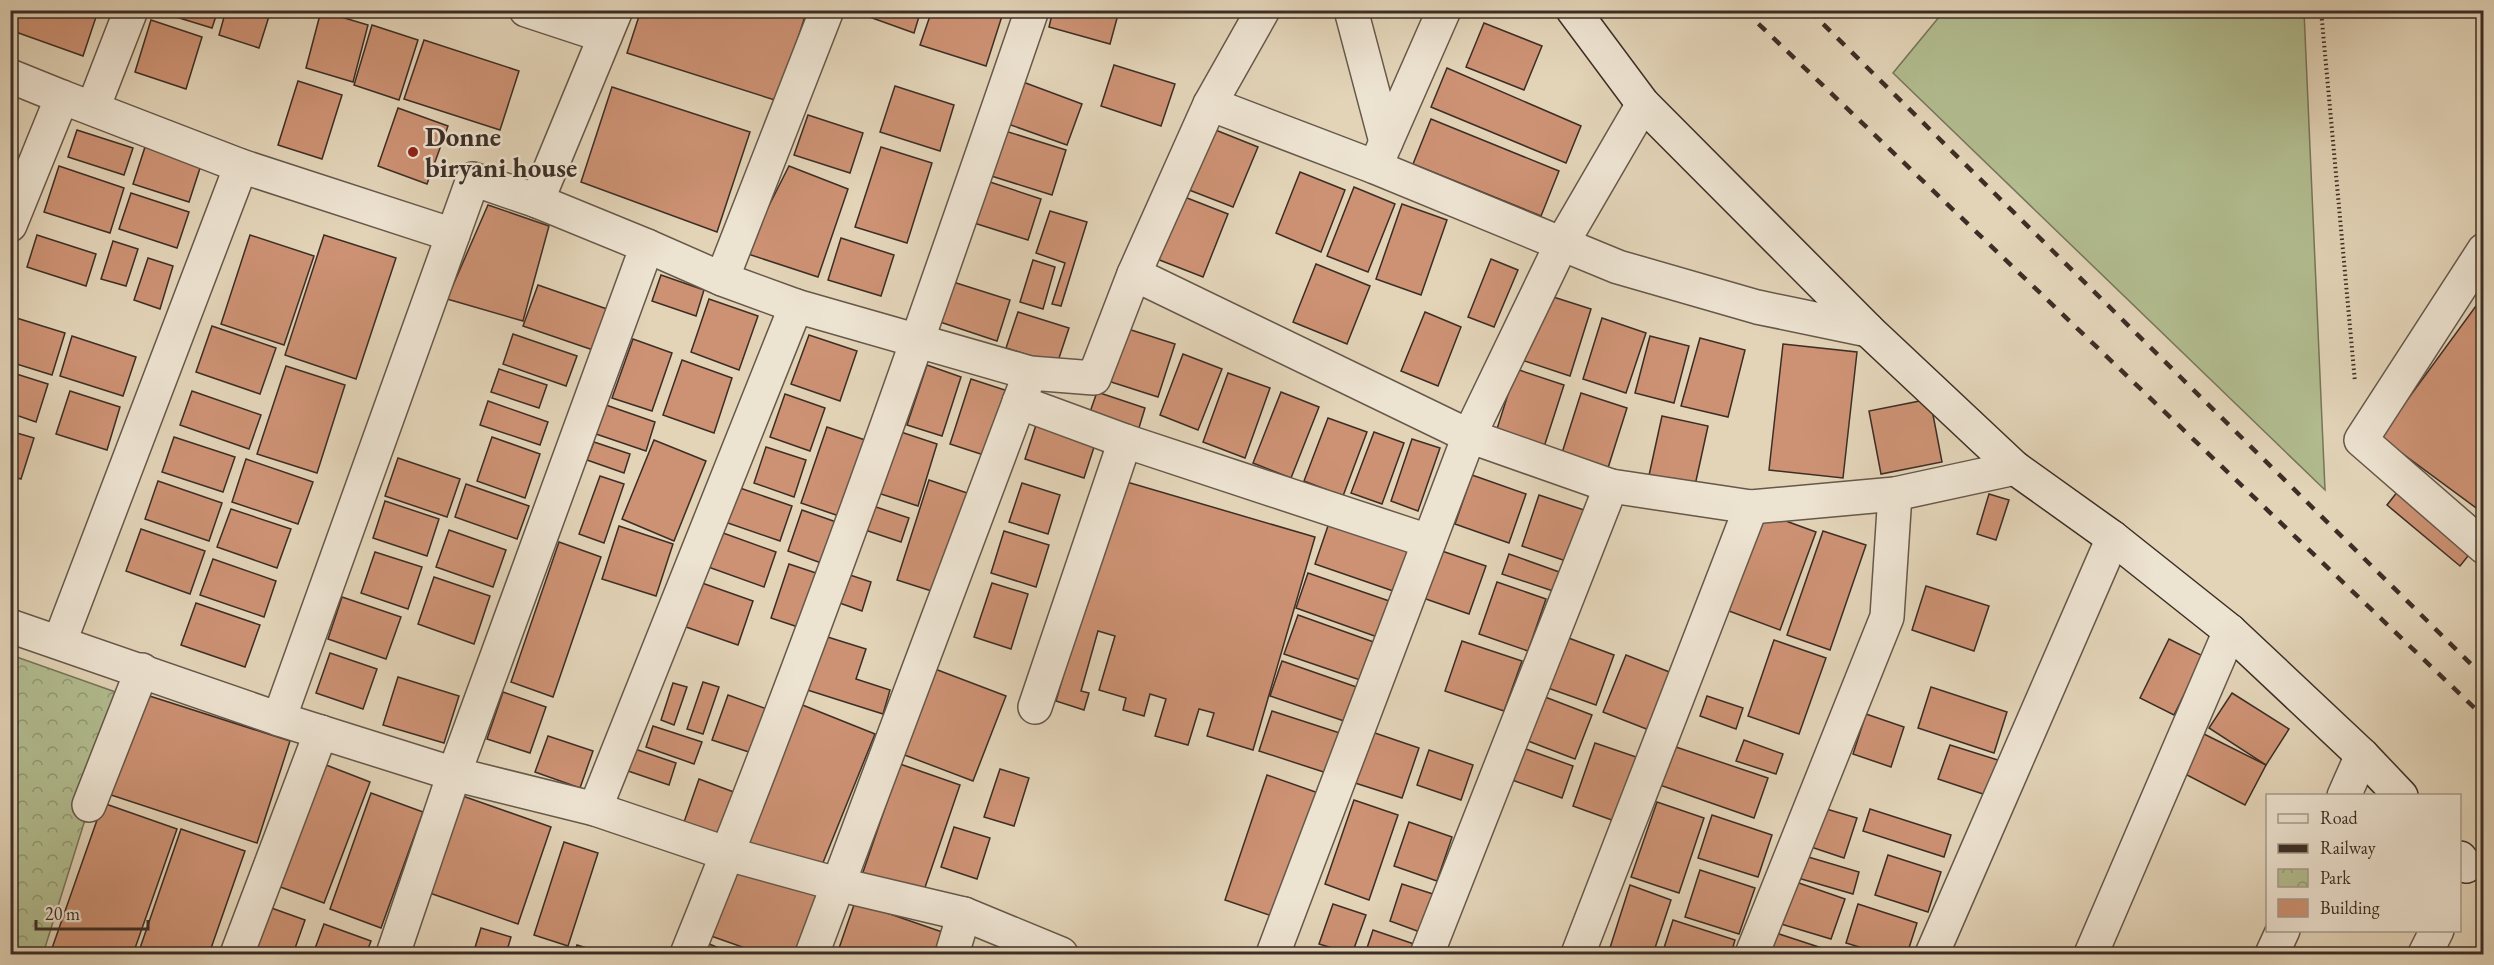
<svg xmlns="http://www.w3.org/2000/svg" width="2494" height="965" viewBox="0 0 2494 965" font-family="'EB Garamond',serif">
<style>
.grass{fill:#b2bd90;stroke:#77765b;stroke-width:1.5}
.park{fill:url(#park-crowns);stroke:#77765b;stroke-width:1.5}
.building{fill:#cd9274;stroke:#3c2e26;stroke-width:1.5}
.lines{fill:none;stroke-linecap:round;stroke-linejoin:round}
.street-casing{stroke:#66584a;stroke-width:36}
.secondary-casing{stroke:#3c2e26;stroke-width:36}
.path{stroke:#3c2e26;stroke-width:4;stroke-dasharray:1.5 3;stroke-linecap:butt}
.street{stroke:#ede3d1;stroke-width:33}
.secondary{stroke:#ede3d1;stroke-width:33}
.rail{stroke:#3c2e26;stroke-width:4.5;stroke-dasharray:10 10;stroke-linecap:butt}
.poi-dot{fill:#8f2418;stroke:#ede3d1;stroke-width:2}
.labels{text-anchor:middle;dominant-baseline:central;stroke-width:5;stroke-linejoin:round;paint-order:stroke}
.poi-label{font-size:27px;font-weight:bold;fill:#3c2e26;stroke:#ede3d1;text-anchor:start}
</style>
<defs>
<pattern id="park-crowns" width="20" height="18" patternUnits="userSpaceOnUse" patternTransform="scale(1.5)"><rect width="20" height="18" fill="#b2bd90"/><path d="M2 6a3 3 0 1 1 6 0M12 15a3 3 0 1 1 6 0" fill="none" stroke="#929a75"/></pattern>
</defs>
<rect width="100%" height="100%" fill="#e3d4b8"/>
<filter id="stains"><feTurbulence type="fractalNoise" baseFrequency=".00333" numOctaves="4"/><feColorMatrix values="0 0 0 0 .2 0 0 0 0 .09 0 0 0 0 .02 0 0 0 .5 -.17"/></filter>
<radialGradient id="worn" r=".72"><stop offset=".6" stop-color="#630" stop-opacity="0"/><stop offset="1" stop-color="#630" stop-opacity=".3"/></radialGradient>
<polygon class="grass" points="1944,11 2304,11 2325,490 1893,73"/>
<polygon class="park" points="11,655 124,695 43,954 11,954"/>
<g class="building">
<polygon points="20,10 96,10 98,11 83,56 13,31"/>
<polygon points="164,10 218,10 212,28 163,13"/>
<polygon points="226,10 271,10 259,48 219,35"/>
<polygon points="641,10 807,10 778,101 627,53"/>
<polygon points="850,10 921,10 914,33"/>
<polygon points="932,10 986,10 1002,16 986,66 920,45"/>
<polygon points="1053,10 1119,11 1110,44 1049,27"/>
<polygon points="321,11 368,25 353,82 306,68"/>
<polygon points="151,20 202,37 186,89 135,72"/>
<polygon points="1484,23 1542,46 1524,90 1466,67"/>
<polygon points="372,25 418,40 399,100 354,85"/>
<polygon points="424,40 519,71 500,130 404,99"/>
<polygon points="1114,65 1175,84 1161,126 1101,106"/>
<polygon points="1447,68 1581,126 1566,163 1431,107"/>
<polygon points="298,81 342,95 322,159 278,145"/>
<polygon points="1023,82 1082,104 1067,145 1008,124"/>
<polygon points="895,86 954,105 940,151 880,132"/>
<polygon points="612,87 750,132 717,232 581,182"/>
<polygon points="398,108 448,126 427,184 378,166"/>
<polygon points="808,115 863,133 850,173 794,155"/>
<polygon points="1431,119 1559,171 1541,216 1413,164"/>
<polygon points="1208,127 1258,147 1233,207 1184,188"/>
<polygon points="77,130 133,148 124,175 68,157"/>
<polygon points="1002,130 1066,150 1052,195 988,175"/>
<polygon points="145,147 201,165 189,202 133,184"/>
<polygon points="881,147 932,163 907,243 855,227"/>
<polygon points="59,166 124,188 110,233 44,212"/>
<polygon points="789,166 848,189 818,277 745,253"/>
<polygon points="1300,172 1345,190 1321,252 1276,233"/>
<polygon points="987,181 1041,199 1028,240 974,223"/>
<polygon points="1354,187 1395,204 1368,272 1327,256"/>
<polygon points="131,193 189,212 177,248 119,229"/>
<polygon points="1182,196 1228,214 1203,277 1157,259"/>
<polygon points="1402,204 1447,220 1421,295 1376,279"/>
<polygon points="488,205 549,226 523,321 447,299"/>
<polygon points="1050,211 1087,222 1061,306 1052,304 1065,263 1036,253"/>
<polygon points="37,235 96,254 86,286 27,267"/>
<polygon points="250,235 314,256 284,345 221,324"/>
<polygon points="324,235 396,258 356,379 285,355"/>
<polygon points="841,238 894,255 881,296 828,280"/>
<polygon points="113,241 138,249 126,286 101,279"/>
<polygon points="148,258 173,266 160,309 134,300"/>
<polygon points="1491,259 1518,270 1494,327 1468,317"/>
<polygon points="1033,260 1055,267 1043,309 1020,302"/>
<polygon points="1316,264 1370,286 1347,344 1293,322"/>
<polygon points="661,275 704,290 696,316 652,301"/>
<polygon points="950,281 1010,300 997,341 937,321"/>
<polygon points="538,285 607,309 593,350 523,326"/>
<polygon points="1544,294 1591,309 1570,376 1522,360"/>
<polygon points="2484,295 2484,512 2483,513 2380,437"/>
<polygon points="709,299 758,316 739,370 691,352"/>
<polygon points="1018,312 1069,328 1057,364 1006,348"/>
<polygon points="1425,312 1461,327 1438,386 1401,371"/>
<polygon points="10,316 65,333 52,375 10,362"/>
<polygon points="1602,318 1646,333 1626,393 1583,379"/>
<polygon points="212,326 276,348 260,394 196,372"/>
<polygon points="1125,328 1175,344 1158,397 1108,381"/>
<polygon points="513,334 577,356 566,386 503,364"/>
<polygon points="809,335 857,351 840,401 791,384"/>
<polygon points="72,336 136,357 123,396 60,376"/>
<polygon points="1650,336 1689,346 1674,403 1635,393"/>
<polygon points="1700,338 1745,350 1728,417 1681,406"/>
<polygon points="633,339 672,353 652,411 612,398"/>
<polygon points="1783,344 1857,352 1843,478 1769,470"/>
<polygon points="1183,354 1222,369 1198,430 1160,415"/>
<polygon points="682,360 732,378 714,433 663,415"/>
<polygon points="927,365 961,377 942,436 907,425"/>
<polygon points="286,366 345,385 317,473 257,454"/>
<polygon points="499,369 547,385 539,408 491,392"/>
<polygon points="1516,369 1564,385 1544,447 1496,432"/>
<polygon points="10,372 48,384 36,422 10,413"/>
<polygon points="1228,373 1270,388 1245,458 1203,442"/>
<polygon points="971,379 1014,393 993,458 950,444"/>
<polygon points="70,391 120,407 107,450 56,434"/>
<polygon points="192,391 261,415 249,449 180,425"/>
<polygon points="1097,392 1145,408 1138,431 1089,415"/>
<polygon points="1281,392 1319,407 1291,478 1253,463"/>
<polygon points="1581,393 1627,408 1607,471 1561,456"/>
<polygon points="785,394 825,408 810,451 770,437"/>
<polygon points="1930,399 1942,462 1881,474 1869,411"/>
<polygon points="488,401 548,422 540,445 480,425"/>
<polygon points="606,405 655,422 646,451 596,434"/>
<polygon points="1662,416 1708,426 1694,490 1648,480"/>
<polygon points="1328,418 1367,432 1343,496 1304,481"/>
<polygon points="1037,422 1096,441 1084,478 1025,459"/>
<polygon points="827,427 868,441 842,517 801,503"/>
<polygon points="895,430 937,444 918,506 875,492"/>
<polygon points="10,431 34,438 21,479 10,476"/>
<polygon points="1374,432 1404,443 1382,504 1351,493"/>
<polygon points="174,437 235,457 223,492 162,472"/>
<polygon points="492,437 540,454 525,498 477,481"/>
<polygon points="1412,439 1440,448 1418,511 1391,501"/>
<polygon points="654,440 706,461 674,541 622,519"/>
<polygon points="594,442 630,454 624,473 587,460"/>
<polygon points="766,447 806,460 794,497 754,483"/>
<polygon points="398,458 460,479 447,517 385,496"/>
<polygon points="246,459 313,482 298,524 232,502"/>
<polygon points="1472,475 1526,494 1509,543 1455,524"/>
<polygon points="600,476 624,484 604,543 579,534"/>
<polygon points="929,480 973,495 941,594 897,580"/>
<polygon points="1120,480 1315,537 1253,750 1207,736 1214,713 1199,709 1188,745 1155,736 1166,699 1150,694 1144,716 1123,710 1126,698 1099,690 1115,636 1098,631 1081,691 1089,693 1084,710 1056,701"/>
<polygon points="158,481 222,503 209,541 145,519"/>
<polygon points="1022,483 1060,495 1048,534 1009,522"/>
<polygon points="466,484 529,506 517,539 455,517"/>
<polygon points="737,487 792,506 780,541 725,522"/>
<polygon points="2398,491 2472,551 2460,566 2387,505"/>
<polygon points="1989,494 2009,500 1996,540 1977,534"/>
<polygon points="1539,495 1584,510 1566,561 1522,546"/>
<polygon points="385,501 439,519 427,556 373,538"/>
<polygon points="870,505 909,518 901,542 862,529"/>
<polygon points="231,509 291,529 277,568 217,547"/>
<polygon points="802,510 839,523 824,564 788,551"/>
<polygon points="1764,513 1816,532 1780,630 1729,611"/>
<polygon points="1330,520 1414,549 1399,593 1315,564"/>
<polygon points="619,526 673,544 656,596 602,579"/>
<polygon points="141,529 205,551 190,594 126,571"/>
<polygon points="712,529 776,552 764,587 700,564"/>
<polygon points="449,530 506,550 493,587 436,567"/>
<polygon points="1004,531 1049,545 1036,587 991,573"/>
<polygon points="1823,531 1866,545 1830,650 1787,635"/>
<polygon points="559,542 601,557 553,697 511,682"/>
<polygon points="1439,550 1486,566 1469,614 1423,598"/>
<polygon points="375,552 422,567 408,609 361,593"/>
<polygon points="1509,554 1565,574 1559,593 1502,574"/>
<polygon points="213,559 276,581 264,617 200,595"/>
<polygon points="789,564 816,573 798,627 771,618"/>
<polygon points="844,573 871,582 862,611 834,601"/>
<polygon points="1308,573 1395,603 1383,639 1296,608"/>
<polygon points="434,577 490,596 474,644 418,624"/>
<polygon points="1497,582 1546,599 1528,651 1479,634"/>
<polygon points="702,583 753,601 738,645 686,627"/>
<polygon points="992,583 1028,594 1011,649 974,637"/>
<polygon points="1926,586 1989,606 1974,651 1912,630"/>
<polygon points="342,597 401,617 386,659 328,639"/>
<polygon points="196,603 260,625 245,667 181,645"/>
<polygon points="1298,615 1382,645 1369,683 1284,654"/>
<polygon points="818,634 866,649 856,679 890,690 883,714 801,688"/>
<polygon points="1566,637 1614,655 1596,705 1548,688"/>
<polygon points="2169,639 2203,656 2174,715 2140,698"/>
<polygon points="1774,640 1826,658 1799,734 1748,716"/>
<polygon points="1462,641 1522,661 1504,711 1445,691"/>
<polygon points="330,653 377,669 363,709 316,693"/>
<polygon points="1626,655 1672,673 1649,730 1603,712"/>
<polygon points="1282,661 1365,690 1353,724 1270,696"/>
<polygon points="935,669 1006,696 973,781 902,754"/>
<polygon points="398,677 459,696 444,743 383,725"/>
<polygon points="703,682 719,687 703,734 687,729"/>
<polygon points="673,683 687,687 674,725 661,720"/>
<polygon points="1931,687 2007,712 1994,753 1918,728"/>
<polygon points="134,691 290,741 257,843 102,792"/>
<polygon points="503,692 546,707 530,753 487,739"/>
<polygon points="2232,693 2289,729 2266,765 2209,728"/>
<polygon points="728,695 767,709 752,753 712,740"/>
<polygon points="1707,696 1743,708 1736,729 1700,716"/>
<polygon points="1545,697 1592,715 1575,759 1528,741"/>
<polygon points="800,704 875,734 818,875 743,844"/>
<polygon points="1272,711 1349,736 1336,776 1259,751"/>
<polygon points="1866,714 1904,727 1891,767 1853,754"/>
<polygon points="653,726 702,742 694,764 646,747"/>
<polygon points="1372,732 1419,748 1402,798 1355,783"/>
<polygon points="2204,734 2266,765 2245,805 2183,773"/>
<polygon points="548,736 593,751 580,788 535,772"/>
<polygon points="1744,740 1783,754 1776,774 1736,761"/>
<polygon points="1595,743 1642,759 1620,823 1573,806"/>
<polygon points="1670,745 1768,778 1754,818 1657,784"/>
<polygon points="1950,745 2001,761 1989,796 1938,779"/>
<polygon points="1523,748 1573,766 1562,798 1512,780"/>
<polygon points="635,749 676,763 669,785 628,771"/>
<polygon points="1429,750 1473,765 1461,800 1417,785"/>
<polygon points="321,763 370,782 324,903 275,885"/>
<polygon points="900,764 960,785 921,899 861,878"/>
<polygon points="1000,769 1029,778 1014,826 984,817"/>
<polygon points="1267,775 1324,795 1281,919 1225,900"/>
<polygon points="699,779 739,794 723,839 683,825"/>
<polygon points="371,793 423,812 381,928 330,909"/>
<polygon points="457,794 551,827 518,924 424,891"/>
<polygon points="1354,800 1398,815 1369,900 1325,884"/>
<polygon points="1657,802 1704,818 1679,893 1631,877"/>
<polygon points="103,803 177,829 133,954 50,954"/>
<polygon points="1823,808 1857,818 1844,858 1811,847"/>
<polygon points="1870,809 1951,835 1944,857 1863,831"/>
<polygon points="1712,815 1772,835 1758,877 1698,858"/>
<polygon points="1409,822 1452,837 1437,881 1394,866"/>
<polygon points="954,827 990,838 977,879 941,867"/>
<polygon points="181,829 245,851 209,954 138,954"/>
<polygon points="564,842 598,853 568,946 534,935"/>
<polygon points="1888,855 1941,872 1928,912 1875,895"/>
<polygon points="1805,856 1859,872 1853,894 1798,878"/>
<polygon points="737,866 823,898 802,954 762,954 711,936"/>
<polygon points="1700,870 1755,888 1739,934 1685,917"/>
<polygon points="1796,882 1845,899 1831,939 1781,924"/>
<polygon points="1402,884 1433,894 1420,932 1390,921"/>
<polygon points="1630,885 1671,900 1653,954 1608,954"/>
<polygon points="855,902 948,934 941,954 837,954"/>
<polygon points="1333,904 1366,915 1352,954 1319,944"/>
<polygon points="1858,904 1917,923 1907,954 1882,954 1846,943"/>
<polygon points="263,905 305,920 293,954 245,954"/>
<polygon points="1673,920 1735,940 1731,954 1662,954"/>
<polygon points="324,924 371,941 366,954 313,954"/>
<polygon points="481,928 511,937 506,954 473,954"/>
<polygon points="1373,930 1414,944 1410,954 1365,954"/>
<polygon points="1776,933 1831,951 1830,954 1769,954"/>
<polygon points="707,943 733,954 702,954"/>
<polygon points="577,945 606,954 574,954"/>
</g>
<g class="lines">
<defs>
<g id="street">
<polyline points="526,10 605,36"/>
<polyline points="1351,10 1386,142"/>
<polyline points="10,76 62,97"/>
<polyline points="1210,104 1375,167 1618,267 1757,307 1868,330"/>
<polyline points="93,108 131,10"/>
<polyline points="1375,167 1444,10"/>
<polyline points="10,225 62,97 241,166 453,235"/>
<polyline points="647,246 722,279 796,306 1030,373 1094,378 1134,274 1210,104 1263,10"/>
<polyline points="2484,250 2361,440 2484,547"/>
<polyline points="1134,274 1469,436 1561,245 1643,104"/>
<polyline points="722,279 827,10"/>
<polyline points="1019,402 1125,441 1428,541"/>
<polyline points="10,626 279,719 454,774 595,809 728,854 837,884 964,914 1061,954"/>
<polyline points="60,641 241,166"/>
<polyline points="1035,707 1125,441"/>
<polyline points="279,719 473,179 537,201"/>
<polyline points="2344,796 2362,755"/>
<polyline points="89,805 142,670"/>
<polyline points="595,809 796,306"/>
<polyline points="237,954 321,732"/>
<polyline points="393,954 454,774 647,246 537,201 616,10"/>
<path d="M 687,954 C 813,644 923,327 1032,10"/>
<polyline points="812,954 1030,373"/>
<polyline points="952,954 964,914"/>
<polyline points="1273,954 1469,436 1611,486 1751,507 1895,494 2015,468"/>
<polyline points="1427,954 1611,486"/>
<polyline points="1578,954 1751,507"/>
<polyline points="1752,954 1887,617 1895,494"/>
<polyline points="1932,954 2113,538"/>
<polyline points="2091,954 2230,631"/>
<polyline points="2272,954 2283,930"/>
<polyline points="2425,954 2437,930"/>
</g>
<g id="secondary">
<polyline points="1573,10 1643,104 1868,330 2015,468 2113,538 2230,631 2362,755 2401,796"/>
<polyline points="2460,858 2466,866"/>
</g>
</defs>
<use href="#street" class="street-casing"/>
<use href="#secondary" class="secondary-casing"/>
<polyline class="path" points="2321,10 2355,382"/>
<use href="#street" class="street"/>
<use href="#secondary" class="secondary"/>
<g class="rail">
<polyline points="1744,10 2484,717"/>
<polyline points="1809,10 2484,677"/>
</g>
</g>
<circle class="poi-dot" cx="413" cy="152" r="6"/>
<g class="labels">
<g class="poi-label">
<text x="425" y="136">Donne<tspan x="425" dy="31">biryani house</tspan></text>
</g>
</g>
<rect width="2494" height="965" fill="none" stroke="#e3d4b8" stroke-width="36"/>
<rect x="12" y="12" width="2470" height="941" fill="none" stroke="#3c2e26" stroke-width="3"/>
<rect x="18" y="18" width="2458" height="929" fill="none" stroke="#3c2e26" stroke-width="1.5"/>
<rect x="2266" y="794" width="195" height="138" fill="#ede3d1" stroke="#a69b8d" stroke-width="1.5"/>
<rect x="2278" y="814" width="30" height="9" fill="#ede3d1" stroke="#a69b8d" stroke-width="1.5"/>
<text x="2320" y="824" font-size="18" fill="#3c2e26">Road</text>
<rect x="2278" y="844" width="30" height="9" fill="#3c2e26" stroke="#a69b8d" stroke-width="1.5"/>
<text x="2320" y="854" font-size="18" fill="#3c2e26">Railway</text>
<rect x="2278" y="869" width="30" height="18" fill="url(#park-crowns)" stroke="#a69b8d" stroke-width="1.5"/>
<text x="2320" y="884" font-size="18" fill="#3c2e26">Park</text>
<rect x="2278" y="899" width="30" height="18" fill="#cd9274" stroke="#a69b8d" stroke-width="1.5"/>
<text x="2320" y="914" font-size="18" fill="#3c2e26">Building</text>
<path d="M36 920v9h112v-9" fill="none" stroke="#3c2e26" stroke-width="3"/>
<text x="45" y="920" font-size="18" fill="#3c2e26" stroke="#ede3d1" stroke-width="4.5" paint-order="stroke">20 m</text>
<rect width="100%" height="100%" filter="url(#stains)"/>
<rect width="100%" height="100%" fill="url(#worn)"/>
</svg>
